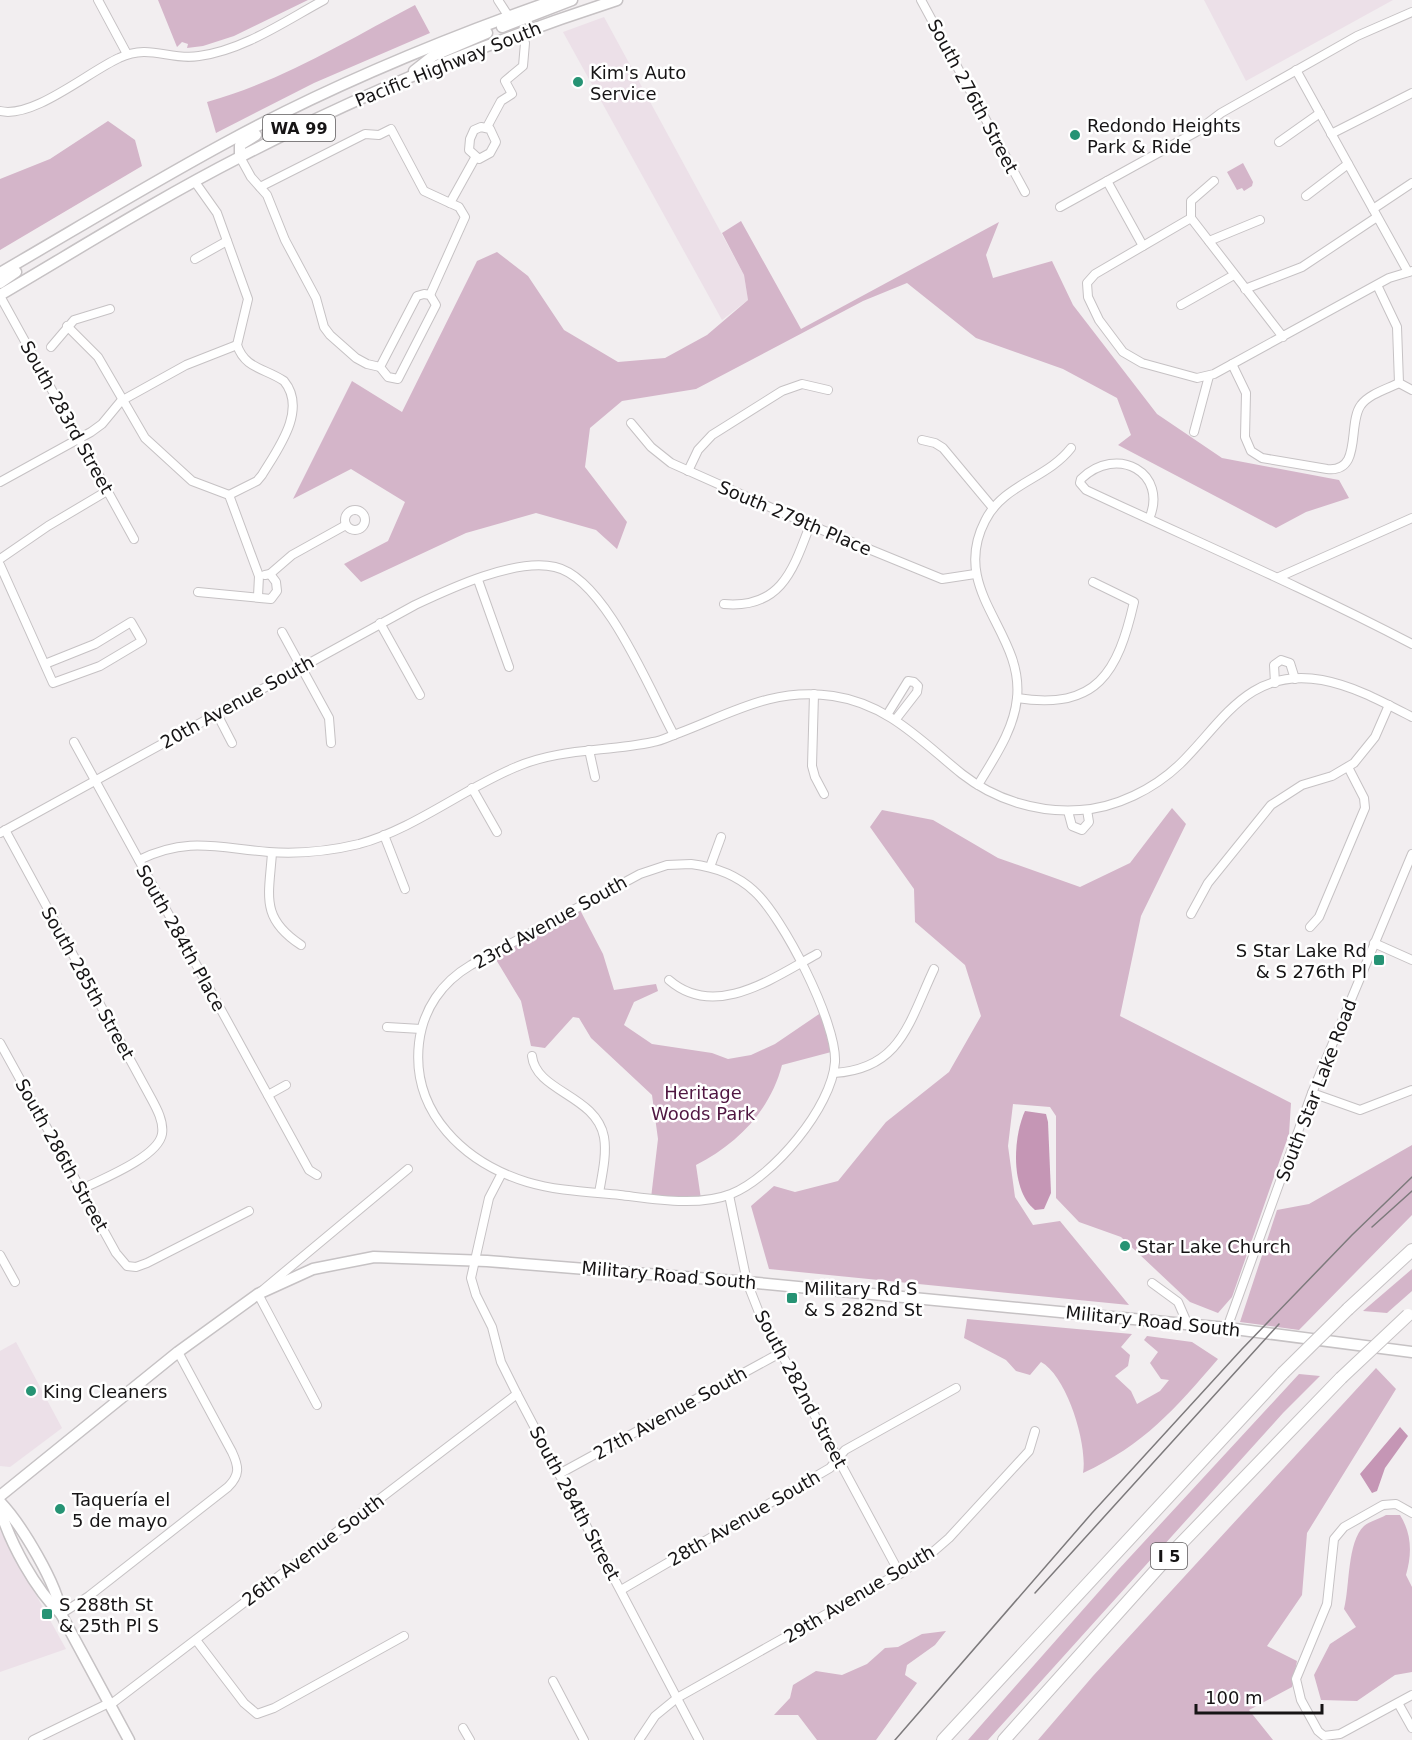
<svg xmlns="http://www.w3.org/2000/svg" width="1412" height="1740" viewBox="0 0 1412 1740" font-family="'DejaVu Sans',sans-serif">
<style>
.built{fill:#ece0e8}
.green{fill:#d4b5c9}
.water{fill:#c596b5}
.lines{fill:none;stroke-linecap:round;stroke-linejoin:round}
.minor-casing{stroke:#c6c2c4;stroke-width:10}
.major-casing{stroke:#c6c2c4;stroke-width:13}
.highway-casing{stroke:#c6c2c4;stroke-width:14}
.minor{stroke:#fff;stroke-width:8}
.major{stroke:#fff;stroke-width:10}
.highway{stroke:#fff;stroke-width:12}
.tram{stroke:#7d7a7c;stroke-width:1.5}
.highway-bridge-casing{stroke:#c6c2c4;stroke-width:14;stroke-linecap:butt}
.highway-bridge{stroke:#fff;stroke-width:12}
.poi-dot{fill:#269374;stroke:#fff;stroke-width:2}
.labels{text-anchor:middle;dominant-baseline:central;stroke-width:5;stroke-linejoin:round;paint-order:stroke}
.shield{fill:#fff;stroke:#5c5a5b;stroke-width:1.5}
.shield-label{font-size:16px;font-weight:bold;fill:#161415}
.street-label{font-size:18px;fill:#161415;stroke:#fff}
.poi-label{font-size:18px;fill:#161415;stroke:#fff;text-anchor:start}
.park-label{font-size:18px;fill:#501742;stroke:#fff}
</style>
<rect width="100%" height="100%" fill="#f2eef0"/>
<g class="built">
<polygon points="1204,0 1393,0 1246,81"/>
<polygon points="604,17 744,275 748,300 722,320 563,32"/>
<polygon points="16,1342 62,1428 10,1467 0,1466 0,1351"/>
<polygon points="0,1530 66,1649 0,1672"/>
</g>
<g class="green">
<polygon points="158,0 308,0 234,36 203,46 187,48 188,44 182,42 177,47"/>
<path d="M 415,5 L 430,33 L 314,83 L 216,133 L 207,102 C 280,82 348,40 415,5 Z"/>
<polygon points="108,121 135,140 142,166 0,250 0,179 50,159"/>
<polygon points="1243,163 1253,182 1252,186 1244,191 1242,188 1237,190 1227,172"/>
<polygon points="741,221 801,329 999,222 986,255 993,278 1052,261 1073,305 1157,414 1222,458 1339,480 1349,498 1306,512 1276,528 1118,445 1131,435 1117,398 1063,369 976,338 907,283 863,301 696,389 622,401 590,428 585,467 627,522 617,549 596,530 536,513 466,533 361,582 344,564 388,541 405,502 351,469 293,499 352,381 402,412 477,261 497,252 528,276 564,330 618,362 665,358 707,335 748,300 744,275 722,233"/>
<polygon points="1172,808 1186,824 1141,916 1120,1016 1291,1103 1289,1134 1232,1297 1218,1313 1190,1302 1121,1237 1079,1222 1056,1198 1056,1116 1050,1107 1013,1104 1008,1146 1015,1197 1033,1225 1060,1221 1129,1305 769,1269 751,1206 774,1186 795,1192 838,1181 886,1122 949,1072 981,1016 965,965 915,922 914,889 870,827 882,810 933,820 998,858 1080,887 1130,863"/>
<path d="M 578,906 L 603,954 L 614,990 L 656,984 L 658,991 L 634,1002 L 624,1025 L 652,1044 L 712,1053 L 728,1059 L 751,1055 L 775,1044 L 825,1010 L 835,1051 L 782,1065 C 770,1111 737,1144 696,1165 L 701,1199 L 651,1198 L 658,1139 L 652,1095 L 591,1038 L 579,1018 L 573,1017 L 545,1048 L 531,1046 L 521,1001 L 492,953 Z"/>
<polygon points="1412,1145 1412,1215 1299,1330 1240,1322 1277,1210 1309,1204"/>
<polygon points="1412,1269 1412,1291 1387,1313 1363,1311"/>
<path d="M 967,1319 L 1132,1334 L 1121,1347 L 1130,1355 L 1128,1366 L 1115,1376 L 1131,1391 L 1137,1404 L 1160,1391 L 1169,1380 L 1161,1379 L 1150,1363 L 1158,1352 L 1144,1340 L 1147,1336 L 1192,1342 L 1218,1359 C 1175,1409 1144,1445 1083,1473 C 1088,1445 1067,1376 1041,1362 L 1030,1375 L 1016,1371 L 1006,1360 L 964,1338 Z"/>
<polygon points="1376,1368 1396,1389 1307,1533 1302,1595 1267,1646 1297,1661 1292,1687 1249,1710 1273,1740 1038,1740 1093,1676"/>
<polygon points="1299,1374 1320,1376 1283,1413 988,1740 968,1740 1118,1570"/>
<path d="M 1386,1515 L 1400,1515 C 1412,1534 1412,1554 1406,1575 L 1412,1587 L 1412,1672 L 1395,1675 L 1357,1701 L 1321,1700 L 1314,1675 L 1330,1644 L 1356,1627 L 1344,1609 C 1350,1586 1347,1542 1364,1526 C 1370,1521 1379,1519 1386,1515 Z"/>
<polygon points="946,1631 935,1645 907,1665 905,1675 917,1683 876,1740 817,1740 798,1715 774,1715 790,1698 793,1685 816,1671 842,1675 867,1664 885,1648 898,1647 922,1634"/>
</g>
<g class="water">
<path d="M 1025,1111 L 1046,1114 L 1048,1122 L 1051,1193 L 1044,1209 L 1035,1210 C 1010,1190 1013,1137 1025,1111 Z"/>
<polygon points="1400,1427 1408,1436 1385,1468 1377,1491 1372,1493 1360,1474"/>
</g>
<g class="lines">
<defs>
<g id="minor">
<polyline points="98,0 127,54"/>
<polyline points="498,0 509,17"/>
<polyline points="921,0 1025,192"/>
<polyline points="1296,70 1408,272"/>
<path d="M 0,111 C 33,119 88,72 119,58 C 150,43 169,61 199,56 C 244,50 285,21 324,0"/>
<polygon points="481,127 490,129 496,142 490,153 479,159 469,150 470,139 474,130"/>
<polyline points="487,127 501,101 512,94 505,81 523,66 525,43 521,32"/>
<polyline points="1331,134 1412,93"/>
<polyline points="1279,142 1320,113"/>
<polyline points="240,157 251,177 267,195 285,240 316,298 324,327 330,335 356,358 367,364 380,367"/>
<polyline points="1107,181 1143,246"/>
<path d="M 195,182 L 217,213 L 248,299 L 237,345 C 245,369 265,368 284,381 C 308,410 277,450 262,475 L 257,481 L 229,495"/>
<polyline points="260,187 365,134 379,135 391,129 424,191 450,203"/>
<polyline points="1306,196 1348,164"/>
<polyline points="1060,207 1196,132 1221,113 1357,36 1412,12"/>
<polyline points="1373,209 1412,183"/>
<polyline points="1191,218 1191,201 1214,181"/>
<polyline points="1209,241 1260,220"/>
<polyline points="195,259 227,241"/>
<polyline points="1377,285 1397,327 1399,383 1412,390"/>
<polyline points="1245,289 1302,267 1377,217"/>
<polygon points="424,294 430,295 436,305 398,379 388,377 380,367 417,296"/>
<polyline points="430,295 465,217 459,207 450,203 475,158"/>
<polyline points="0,296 134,539"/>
<polyline points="1181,305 1234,275"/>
<polyline points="67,326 98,357 145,438 192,481 229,495 259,576 258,596"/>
<polyline points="1283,337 1191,218 1095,274 1087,283 1088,297 1099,320 1123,352 1142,363 1197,378 1214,374 1389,278 1412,271"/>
<polyline points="51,347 74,320 110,309"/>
<path d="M 1232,364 L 1246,393 L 1245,437 L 1251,451 L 1262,458 L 1327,469 C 1363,473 1347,423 1361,405 C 1369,394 1387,389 1399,383"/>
<polyline points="631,423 651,447 671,463 810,525 942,579 975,574"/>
<polyline points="1194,432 1209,376"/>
<polyline points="922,440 935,443 943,448 993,508"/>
<polyline points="688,471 698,450 712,435 782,391 802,384 828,390"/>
<polyline points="0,482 91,432 102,424 121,401 186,365 237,345"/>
<circle cx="355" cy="520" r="10"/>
<path d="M 1149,519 C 1169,473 1117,444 1081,479 L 1080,483 L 1086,490 C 1195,541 1305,588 1412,644"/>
<polyline points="0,559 48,526 107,491"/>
<polyline points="0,565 53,683 100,666 142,641 131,622 95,644 45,664"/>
<polyline points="265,575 270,574 292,555 346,525"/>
<polyline points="1279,577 1412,518"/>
<polyline points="478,580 509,667"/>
<polyline points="198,592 271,599 277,591 276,582 270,574"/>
<path d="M 724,604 C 781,609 793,570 810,525"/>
<polyline points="380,623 420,695"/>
<polyline points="282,632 329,718 331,743"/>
<polyline points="1275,683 1274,665 1281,660 1290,663 1295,679"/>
<polyline points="814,694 812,766 815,777 824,794"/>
<path d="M 1017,698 C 1097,711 1118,672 1134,602 L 1093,582"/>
<polyline points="217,714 232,743"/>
<polyline points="887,715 908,681 914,682 918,686 917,692 896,719"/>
<polyline points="74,742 309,1170 317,1175"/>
<polyline points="589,750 595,777"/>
<path d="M 978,785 C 994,758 1014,730 1017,698 C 1024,632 949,591 985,521 C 1003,484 1047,479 1071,448"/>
<polyline points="472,788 497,832"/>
<polyline points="1068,811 1072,826 1082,830 1089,822 1087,810"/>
<path d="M 5,830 L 151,1098 C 157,1109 164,1122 162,1134 C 158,1157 102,1179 82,1189"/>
<path d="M 0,833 L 415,605 C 451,588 515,558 555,567 C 605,578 650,691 674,735"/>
<polyline points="384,835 405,889"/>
<path d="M 272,853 C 269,896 260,918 301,945"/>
<path d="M 139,860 C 188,836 218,848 269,852 C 298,854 330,851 359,844 C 414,829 463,789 516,767 C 559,748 607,752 653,742 C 662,741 670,736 679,733 C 732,713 773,687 833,696 C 888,704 921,741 962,774 C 995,800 1038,813 1080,810 C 1116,808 1154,789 1180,764 C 1223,722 1248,667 1322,680 C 1354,686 1383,702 1412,717"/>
<path d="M 691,864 C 715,867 736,874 754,891 C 783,917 837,1023 835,1062 C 832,1107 773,1177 731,1194 C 698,1207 654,1199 620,1195 C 589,1192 557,1191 527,1182 C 465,1163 411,1113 419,1043 C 423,1009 442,982 471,965 L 640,874 L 667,865 Z"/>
<polyline points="710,867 721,837"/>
<polyline points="1191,914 1208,883 1271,805 1302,785 1332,776 1354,763 1375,737 1389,705"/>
<polyline points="1310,927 1319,917 1365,808 1364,798 1348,767"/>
<polyline points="1374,943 1412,960"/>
<path d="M 669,980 C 715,1020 773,978 817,954"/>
<polyline points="387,1027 421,1029"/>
<polyline points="0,1043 116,1253 127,1266 136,1267 147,1263 249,1211"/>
<path d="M 532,1056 C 536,1092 596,1095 604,1137 C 607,1155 602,1175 599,1193"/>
<path d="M 834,1073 C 901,1069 909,1022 934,969"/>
<polyline points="1312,1093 1360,1110 1412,1090"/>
<polyline points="268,1095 286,1085"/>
<polyline points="502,1173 489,1198 471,1278 476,1295 492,1327 501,1362 517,1394 699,1740"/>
<polyline points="729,1195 747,1282 758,1310 900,1574"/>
<polyline points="0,1255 15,1282"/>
<polyline points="1152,1283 1178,1302 1188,1325"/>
<polyline points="1227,1328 1312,1093 1412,854"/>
<polyline points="317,1405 258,1294 408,1169"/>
<polyline points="559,1474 780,1353"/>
<polyline points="1412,1513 1396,1504 1383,1505 1344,1527 1334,1539 1327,1604 1296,1679 1301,1700 1318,1731 1324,1736 1340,1734 1412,1695"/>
<polyline points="621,1590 830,1468 845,1450 956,1388"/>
<path d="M 61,1614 L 89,1596 L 228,1487 C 240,1475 239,1467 232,1452 L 178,1352"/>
<polyline points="196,1640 244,1703 257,1714 274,1708 404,1636"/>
<polyline points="553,1681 584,1740"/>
<polyline points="1398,1703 1412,1728"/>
<polyline points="110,1705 517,1394"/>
<polyline points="463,1728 470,1740"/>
<polyline points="33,1740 109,1703"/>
<polyline points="639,1740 655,1716 677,1698 926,1558 949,1538 1029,1451 1035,1431"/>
</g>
<g id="major">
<polyline points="502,27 572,0"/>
<polyline points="414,71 433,56 487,33"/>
<polyline points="240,157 240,145 256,135"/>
<path d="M 0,273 C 76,229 151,183 229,141 C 332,85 444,39 555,0"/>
<polyline points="0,283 16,272"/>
<path d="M 0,295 C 80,248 158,199 240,157 C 361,94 487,42 617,0"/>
<polyline points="0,1496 178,1352 258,1294 313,1269 374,1257 487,1261 747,1282 1227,1328 1412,1352"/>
<path d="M 0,1502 C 21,1524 58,1585 61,1614"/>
<path d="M 0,1509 C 10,1543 35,1589 61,1614 L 129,1740"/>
</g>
<g id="highway">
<polyline points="1348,1309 1412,1250"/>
<polyline points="943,1740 1283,1373"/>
<polyline points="1004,1740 1166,1559 1341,1378"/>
</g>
</defs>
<use href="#minor" class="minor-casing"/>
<use href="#major" class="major-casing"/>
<use href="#highway" class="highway-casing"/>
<use href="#minor" class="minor"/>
<use href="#major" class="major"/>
<use href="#highway" class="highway"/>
<g class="tram">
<polyline points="1372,1227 1412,1191"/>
<polyline points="1035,1593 1279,1324"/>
<polyline points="895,1740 1092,1513 1242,1349 1352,1235 1412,1177"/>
</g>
<defs>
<g id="highway-bridge">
<polyline points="1283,1373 1348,1309"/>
<polyline points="1341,1378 1408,1315"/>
</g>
</defs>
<use href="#highway-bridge" class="highway-bridge-casing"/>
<use href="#highway-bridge" class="highway-bridge"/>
</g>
<g class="poi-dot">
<circle cx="578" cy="82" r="6"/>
<circle cx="1075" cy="135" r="6"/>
<rect x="1373" y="954" width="12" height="12" rx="3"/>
<circle cx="1125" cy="1246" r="6"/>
<rect x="786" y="1292" width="12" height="12" rx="3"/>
<circle cx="31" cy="1391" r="6"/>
<circle cx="60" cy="1509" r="6"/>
<rect x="41" y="1608" width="12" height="12" rx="3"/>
</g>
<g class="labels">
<g class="shield">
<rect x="263" y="115" width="72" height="26" rx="4.5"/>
<rect x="1151" y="1543" width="36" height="26" rx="4.5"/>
</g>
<g class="shield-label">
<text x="299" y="128">WA 99</text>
<text x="1169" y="1556">I 5</text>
</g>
<g class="street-label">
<text transform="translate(448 64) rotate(-22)">Pacific Highway South</text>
<text transform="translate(973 96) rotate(62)">South 276th Street</text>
<text transform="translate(67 417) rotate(61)">South 283rd Street</text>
<text transform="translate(795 518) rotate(23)">South 279th Place</text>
<text transform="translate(237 702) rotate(-29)">20th Avenue South</text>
<text transform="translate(550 922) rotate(-29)">23rd Avenue South</text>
<text transform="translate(181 938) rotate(61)">South 284th Place</text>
<text transform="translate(88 983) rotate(61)">South 285th Street</text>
<text transform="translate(1316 1090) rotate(-69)">South Star Lake Road</text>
<text transform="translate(62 1155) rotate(61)">South 286th Street</text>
<text transform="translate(669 1275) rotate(5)">Military Road South</text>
<text transform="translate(1153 1321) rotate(6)">Military Road South</text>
<text transform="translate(801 1389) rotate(62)">South 282nd Street</text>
<text transform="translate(670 1413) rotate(-29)">27th Avenue South</text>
<text transform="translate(575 1503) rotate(62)">South 284th Street</text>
<text transform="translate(744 1518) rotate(-30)">28th Avenue South</text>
<text transform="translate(313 1550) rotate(-37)">26th Avenue South</text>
<text transform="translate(859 1594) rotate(-31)">29th Avenue South</text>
</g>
<g class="poi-label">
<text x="590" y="72">Kim's Auto<tspan x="590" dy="21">Service</tspan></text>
<text x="1087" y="125">Redondo Heights<tspan x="1087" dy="21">Park &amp; Ride</tspan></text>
<text x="1367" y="950" text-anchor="end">S Star Lake Rd<tspan x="1367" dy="21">&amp; S 276th Pl</tspan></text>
<text x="1137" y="1246">Star Lake Church</text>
<text x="804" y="1288">Military Rd S<tspan x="804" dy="21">&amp; S 282nd St</tspan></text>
<text x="43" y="1391">King Cleaners</text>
<text x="72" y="1499">Taquería el<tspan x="72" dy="21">5 de mayo</tspan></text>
<text x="59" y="1604">S 288th St<tspan x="59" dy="21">&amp; 25th Pl S</tspan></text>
</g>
<g class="park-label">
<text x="703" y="1092">Heritage<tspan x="703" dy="21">Woods Park</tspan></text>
</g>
</g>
<path d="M1196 1704v9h126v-9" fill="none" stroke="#161415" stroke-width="3"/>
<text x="1205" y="1704" font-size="18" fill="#161415" stroke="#ffffff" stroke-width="4.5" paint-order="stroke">100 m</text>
</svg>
